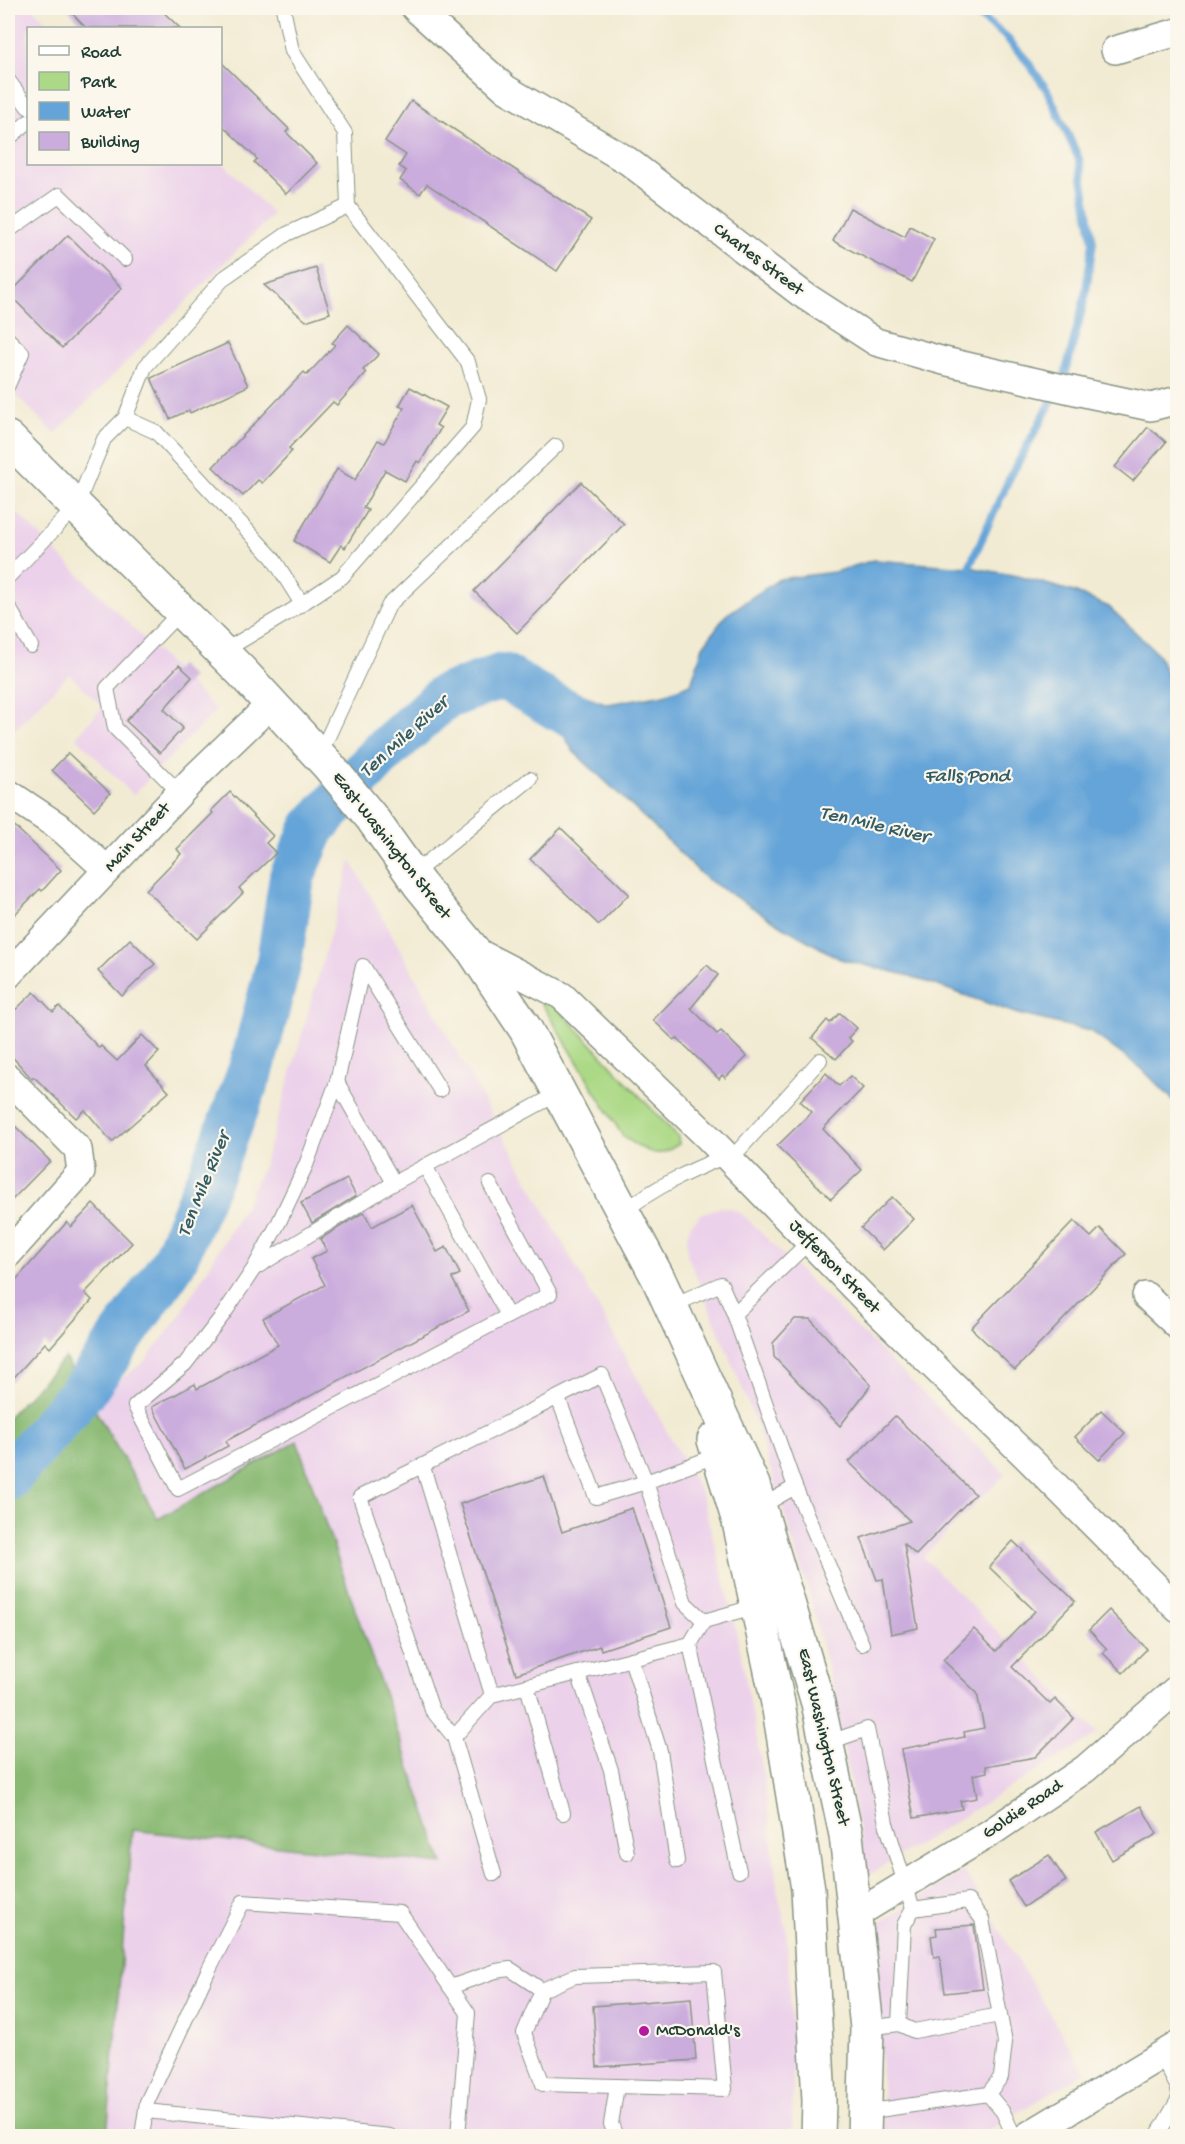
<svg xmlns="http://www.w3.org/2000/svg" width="1185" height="2144" viewBox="0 0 1185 2144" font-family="'Gochi Hand',sans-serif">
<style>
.built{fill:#ecd1ea}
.green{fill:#acd986;stroke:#668b5d;stroke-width:1.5}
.forest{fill:#89b973;stroke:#547b54;stroke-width:1.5}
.water{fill:#65a4d8;stroke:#427086;stroke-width:1.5}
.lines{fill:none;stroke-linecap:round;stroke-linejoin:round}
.stream{stroke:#65a4d8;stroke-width:8}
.river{stroke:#65a4d8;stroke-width:46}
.building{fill:#caacdd}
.service-casing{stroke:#889484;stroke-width:16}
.minor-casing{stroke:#889484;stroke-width:30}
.primary-casing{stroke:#889484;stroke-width:36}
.service{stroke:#fff;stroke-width:14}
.minor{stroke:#fff;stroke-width:27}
.primary{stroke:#fff;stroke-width:33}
.poi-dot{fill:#b5179e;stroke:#fbf7ec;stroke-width:2}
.labels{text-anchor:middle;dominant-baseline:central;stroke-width:4.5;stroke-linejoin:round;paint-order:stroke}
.street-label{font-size:18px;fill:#1f3d34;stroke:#fbf7ec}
.poi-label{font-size:18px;fill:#1f3d34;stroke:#fbf7ec;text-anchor:start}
.water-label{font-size:20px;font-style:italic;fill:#345c65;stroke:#fbf7ec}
</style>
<rect width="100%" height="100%" fill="#fbf7ec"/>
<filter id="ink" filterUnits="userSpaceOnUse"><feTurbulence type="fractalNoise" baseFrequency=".0167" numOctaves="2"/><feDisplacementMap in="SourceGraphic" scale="12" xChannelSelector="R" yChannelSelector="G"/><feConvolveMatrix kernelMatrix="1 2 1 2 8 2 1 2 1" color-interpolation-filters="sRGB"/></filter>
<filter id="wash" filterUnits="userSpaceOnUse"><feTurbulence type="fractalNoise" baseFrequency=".008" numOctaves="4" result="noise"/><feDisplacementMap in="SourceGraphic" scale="24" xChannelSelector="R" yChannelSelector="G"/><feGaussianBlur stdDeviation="1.35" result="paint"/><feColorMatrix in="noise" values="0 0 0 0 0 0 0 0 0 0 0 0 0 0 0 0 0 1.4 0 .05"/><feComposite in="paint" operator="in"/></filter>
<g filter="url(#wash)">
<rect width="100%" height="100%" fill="#f2ebd3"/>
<g class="built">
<polygon points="12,8 33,8 52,28 28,28 28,164 220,164 221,161 273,214 55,434 8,387 8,11"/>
<polygon points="8,504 216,710 133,795 76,737 103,707 69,674 8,736"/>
<polygon points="351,861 701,1493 723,1576 742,1659 764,1778 778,1894 786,1927 793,2048 792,2136 107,2136 132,1830 443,1864 297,1441 158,1519 91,1402 145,1361 179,1317 245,1206 263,1167 281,1108"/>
<polygon points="720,1207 732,1209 743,1215 1005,1474 923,1557 1098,1733 867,1876 834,1695 811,1600 756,1422 687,1254 687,1235 690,1226 701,1214"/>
<polygon points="964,1871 1085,2072 979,2136 885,2136 873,1927"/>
</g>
<path class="green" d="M 543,992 L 678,1137 L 679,1144 C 673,1147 667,1152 661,1153 C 649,1155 631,1142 622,1135 L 539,999 Z"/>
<polygon class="forest" points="65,1358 158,1519 297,1441 443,1864 132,1830 107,2136 8,2136 8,1417"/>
<polygon class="water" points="874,560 969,567 1018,576 1074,592 1109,607 1158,654 1178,700 1177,1104 1142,1069 1090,1031 1018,1014 910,976 840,959 787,929 705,878 654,827 573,751 554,718 554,706 564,688 608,704 664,694 691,684 703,646 726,615 779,579 834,572"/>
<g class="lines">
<g class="stream">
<polyline points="969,8 1004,35 1027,61 1047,90 1079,159 1093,242 1085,297 1064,379"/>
<polyline points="965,576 1010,477 1054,397"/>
</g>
<polyline class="river" points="8,1478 88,1385 173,1263 215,1164 252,1067 279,962 292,877 313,828 384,751 444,697 503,676 554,706 613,733"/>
</g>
<g id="blocks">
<g class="building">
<polygon points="67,8 159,8 180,28 86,28"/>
<polygon points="220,61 289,129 286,132 317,163 286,194 254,162 257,159 220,123"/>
<polygon points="411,101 591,220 557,271 427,184 420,194 400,180 406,171 399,166 406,155 385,141"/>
<polygon points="850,208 905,237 910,226 934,239 912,282 833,241"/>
<polygon points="68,235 122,288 62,348 9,294"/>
<polygon points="316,268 330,313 306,321 264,285"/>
<polygon points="348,325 379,354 363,370 366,373 337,405 333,402 289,448 292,451 262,483 258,480 243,496 213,467 304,372 307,375 335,345 332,343"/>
<polygon points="228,343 248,386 190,413 189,410 170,419 151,378"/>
<polygon points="410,387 447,407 436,425 441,428 420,463 417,461 405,481 385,470 363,508 368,510 345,548 341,545 330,562 294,541 337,469 355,480 378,440 384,443 404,408 399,406"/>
<polygon points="1148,427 1166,442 1133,481 1115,467"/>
<polygon points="581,482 624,524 517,633 474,591"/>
<polygon points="179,665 192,677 164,709 183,728 160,753 126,721"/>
<polygon points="68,753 110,793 94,810 52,770"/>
<polygon points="230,792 273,836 266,843 276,853 239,888 243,893 197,939 146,890 181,854 177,849 213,813 211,811"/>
<polygon points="8,820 61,870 42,891 40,889 8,921"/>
<polygon points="561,828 629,894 599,925 530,859"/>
<polygon points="130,939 155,964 122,996 98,971"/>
<polygon points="707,965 718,975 691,1008 717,1034 721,1031 747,1057 725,1078 722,1075 719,1079 677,1038 674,1040 653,1020"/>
<polygon points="34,992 53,1012 59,1006 99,1048 101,1046 117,1061 142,1035 159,1052 146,1066 169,1092 112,1142 85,1110 76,1118 34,1077 32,1079 8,1052 8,1017"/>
<polygon points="840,1013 857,1028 848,1038 852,1041 836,1059 812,1038 827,1020 830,1023"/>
<polygon points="826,1073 839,1086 850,1076 863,1088 823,1129 862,1170 831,1199 777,1146 812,1112 800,1101"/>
<polygon points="8,1119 50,1161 8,1204"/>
<polygon points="347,1179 356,1196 312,1223 301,1203"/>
<polygon points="892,1197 914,1219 883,1250 861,1228"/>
<polygon points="93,1204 132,1243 85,1293 92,1300 50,1348 45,1343 8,1384 8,1289 67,1222 71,1227"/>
<polygon points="412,1205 437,1252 446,1247 460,1274 452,1278 469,1311 226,1441 228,1446 185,1469 152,1407 195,1384 197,1389 278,1345 263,1318 325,1285 311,1259 327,1251 320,1239 364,1212 372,1227"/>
<polygon points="1074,1221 1091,1237 1100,1228 1126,1254 1015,1370 971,1328"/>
<polygon points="795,1319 810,1319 871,1385 840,1426 774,1357 773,1343"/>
<polygon points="1101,1410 1125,1433 1099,1460 1075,1437"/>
<polygon points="895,1416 975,1494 916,1555 904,1544 918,1628 891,1634 883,1579 877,1580 861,1538 910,1521 849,1462"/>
<polygon points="544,1476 562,1532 632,1508 671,1627 601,1650 600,1646 516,1674 460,1504"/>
<polygon points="1013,1541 1075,1601 1012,1667 1050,1704 1055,1699 1074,1718 1035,1757 986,1766 987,1772 973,1775 977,1798 960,1801 962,1809 914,1818 901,1749 965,1737 964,1732 984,1728 977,1693 943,1660 974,1629 996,1651 1035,1611 989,1567"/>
<polygon points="1109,1610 1147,1649 1123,1673 1103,1653 1107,1649 1089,1630"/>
<polygon points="1141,1806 1157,1834 1112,1860 1096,1832"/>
<polygon points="1049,1855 1066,1881 1024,1907 1008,1881"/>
<polygon points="974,1925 983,1989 945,1993 940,1956 934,1957 931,1936 937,1935 936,1928"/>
<polygon points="691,1998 696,2060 597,2067 593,2006"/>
</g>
</g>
</g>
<g filter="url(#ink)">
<use href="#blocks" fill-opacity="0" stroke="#889484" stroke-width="1.5"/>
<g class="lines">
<defs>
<g id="service">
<polyline points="8,80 28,107"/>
<polyline points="8,139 28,122"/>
<polyline points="8,231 59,195 125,259"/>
<polyline points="8,339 22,353 8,385"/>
<polyline points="125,418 156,432 273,558 302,604"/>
<polyline points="8,577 76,507 104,439 125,418 145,367 224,278 287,234 348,206"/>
<polyline points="8,606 31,646"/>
<polyline points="222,652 291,611 342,577 473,427 479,399 468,362 348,206 345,133 292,51 283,8"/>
<polyline points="320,754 389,605 556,446"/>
<polyline points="180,793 115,728 107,688 181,611"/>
<polyline points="412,875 530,779"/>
<polyline points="337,1082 394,1183 559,1093"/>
<polyline points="730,1160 820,1060"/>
<polyline points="425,1166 508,1316 178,1489 135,1406 185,1364 223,1315 253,1270 279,1222 306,1165 337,1082 363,966 440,1090"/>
<polyline points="490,1184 550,1294 508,1316"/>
<path d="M 623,1212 C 657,1186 687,1172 726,1156"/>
<polyline points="255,1268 394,1183"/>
<polyline points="671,1306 721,1284 734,1314"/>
<polyline points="558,1398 596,1497 646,1482 718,1455"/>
<polyline points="423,1467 492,1695"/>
<polyline points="795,1487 734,1314 809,1242"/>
<polyline points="760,1507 795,1487 862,1644"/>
<polyline points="690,1644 739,1871"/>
<polyline points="631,1659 660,1751 677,1861"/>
<polyline points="578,1673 611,1770 627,1853"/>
<polyline points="527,1686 563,1813"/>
<polyline points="454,1737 492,1695 690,1644 704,1621 757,1606"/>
<polyline points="827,1743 867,1729 886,1823 913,1909 904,1925 899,2024 867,2028"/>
<polyline points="494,1874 454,1737 432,1710 360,1497 602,1375 646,1482 685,1603 704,1621"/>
<polygon points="714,1972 725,2089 543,2084 524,2033 542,1990 575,1976"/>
<polyline points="450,1987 496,1971 510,1969 542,1990"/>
<polyline points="899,2024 914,2031 1000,2015"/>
<polyline points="1161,2055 1177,2086 1178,2090"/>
<polyline points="988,2094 1003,2112 1014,2136"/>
<polyline points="146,2111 390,2136"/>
<polyline points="865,2112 988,2094 1001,2077 1005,2042 982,1919 968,1901 913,1909"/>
<polyline points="142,2136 147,2102 208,1971 243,1902 400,1913 468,2013 458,2136"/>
<polyline points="616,2136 611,2124 617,2086"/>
<polyline points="1157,2136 1178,2100"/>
</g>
<g id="minor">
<polyline points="415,8 506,89 628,161 802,294 876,342 944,361 1089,394 1151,407 1178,400"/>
<polyline points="1115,50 1178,32"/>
<polyline points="8,793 62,829 107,870"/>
<polyline points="473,950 562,996 709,1138 873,1307 1027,1457 1178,1609"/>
<polyline points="8,975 195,777 271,704"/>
<polyline points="8,1078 78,1149 81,1172 8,1254"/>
<polyline points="1146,1296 1178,1326"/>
<polyline points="855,1915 990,1833 1085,1769 1178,1688"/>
<polyline points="1027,2136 1178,2045"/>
</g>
<g id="primary">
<polyline points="8,438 241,671 327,764 371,817 419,884 473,950 526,1030 658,1278 753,1485 818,1703 846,1835 867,2028 864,2136"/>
<polyline points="714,1440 739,1522 778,1703 808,1889 819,2101 818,2136"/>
</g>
</defs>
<use href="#service" class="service-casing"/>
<use href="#minor" class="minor-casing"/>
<use href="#primary" class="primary-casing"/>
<use href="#service" class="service"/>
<use href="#minor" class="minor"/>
<use href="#primary" class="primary"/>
</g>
</g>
<circle class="poi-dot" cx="644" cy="2031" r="6"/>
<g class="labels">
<g class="street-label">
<text transform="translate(758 260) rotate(37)">Charles Street</text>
<text transform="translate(138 838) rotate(-47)">Main Street</text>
<text transform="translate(391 846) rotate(52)">East Washington Street</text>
<text transform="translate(834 1267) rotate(46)">Jefferson Street</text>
<text transform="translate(823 1737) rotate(77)">East Washington Street</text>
<text transform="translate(1023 1810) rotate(-34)">Goldie Road</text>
</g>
<g class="poi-label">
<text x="656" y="2031">McDonald's</text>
</g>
<g class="water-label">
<text transform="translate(405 738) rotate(-42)">Ten Mile River</text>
<text x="967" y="777">Falls Pond</text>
<text transform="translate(874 826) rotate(13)">Ten Mile River</text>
<text transform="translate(205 1185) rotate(-68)">Ten Mile River</text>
</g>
</g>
<rect width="1185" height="2144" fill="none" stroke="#fbf7ec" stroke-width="30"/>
<rect x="27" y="27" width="195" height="138" fill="#fbf7ec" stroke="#a3ada2" stroke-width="1.5"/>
<rect x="39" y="46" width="30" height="9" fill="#ffffff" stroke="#a3ada2" stroke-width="1.5"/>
<text x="81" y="57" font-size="18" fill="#1f3d34">Road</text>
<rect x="39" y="72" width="30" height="18" fill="#acd986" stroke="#a3ada2" stroke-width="1.5"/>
<text x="81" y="87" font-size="18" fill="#1f3d34">Park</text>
<rect x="39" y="102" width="30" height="18" fill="#65a4d8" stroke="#a3ada2" stroke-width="1.5"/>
<text x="81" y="117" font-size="18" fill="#1f3d34">Water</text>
<rect x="39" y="132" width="30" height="18" fill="#caacdd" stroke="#a3ada2" stroke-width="1.5"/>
<text x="81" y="147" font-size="18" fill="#1f3d34">Building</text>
</svg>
